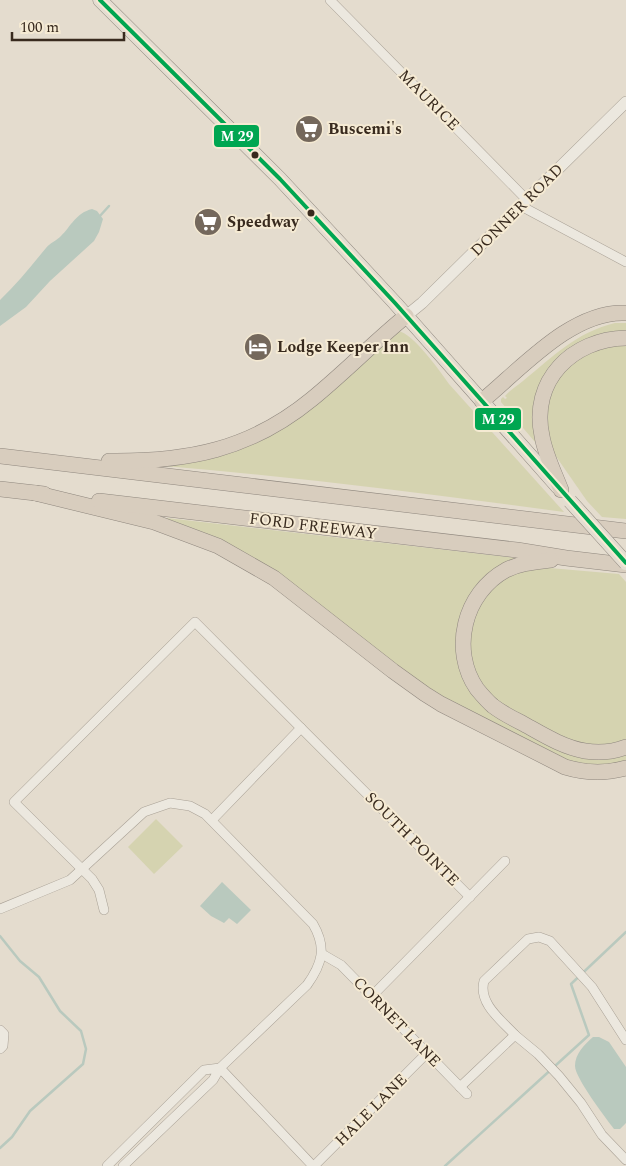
<svg xmlns="http://www.w3.org/2000/svg" width="626" height="1166" viewBox="0 0 626 1166" font-family="Spectral,serif">
<style>
.green{fill:#d5d3b0}
.water{fill:#b9c9be}
.lines{fill:none;stroke-linecap:round;stroke-linejoin:round}
.stream{stroke:#b9c9be;stroke-width:2.5}
.minor-casing{stroke:#a9a196;stroke-width:10}
.tertiary-casing{stroke:#a9a196;stroke-width:12}
.primary-casing{stroke:#8f877e;stroke-width:15}
.motorway-casing{stroke:#8f877e;stroke-width:16}
.minor{stroke:#ece8df;stroke-width:9}
.tertiary{stroke:#ece8df;stroke-width:11}
.primary{stroke:#e4ddd1;stroke-width:14}
.motorway{stroke:#d8cdbe;stroke-width:15}
.primary-bridge-casing{stroke:#8f877e;stroke-width:15;stroke-linecap:butt}
.primary-bridge{stroke:#e4ddd1;stroke-width:14}
.bus-1-casing{stroke:#f5ead3;stroke-width:8}
.bus-1{stroke:#00a651;stroke-width:4}
.bus-dot{fill:#382a1e;stroke:#f5ead3;stroke-width:2}
.labels{text-anchor:middle;dominant-baseline:central;stroke-width:4;stroke-linejoin:round;paint-order:stroke}
.street-label{font-size:16px;fill:#382a1e;stroke:#f5ead3}
.poi-label{font-size:16px;font-weight:bold;fill:#382a1e;stroke:#f5ead3;text-anchor:start}
.line-badge{stroke:#f5ead3;stroke-width:2}
.badge-label{font-size:14px;text-anchor:middle;font-weight:bold;fill:#fff}
</style>
<rect width="100%" height="100%" fill="#e4dcce"/>
<g class="green">
<path d="M 615,323 L 626,323 L 626,334 L 560,360 L 535,442 L 501,402 L 501,399 L 503,397 L 505,399 L 507,398 L 505,396 C 510,390 517,386 523,381 C 554,356 575,333 615,323 Z"/>
<path d="M 398,331 C 413,333 440,371 449,384 L 564,512 C 431,494 297,477 164,466 L 224,453 Z"/>
<polygon points="626,343 626,519 602,517 587,501 553,452 547,432 548,400 560,374 591,350"/>
<polygon points="167,518 517,558 474,592 465,678 562,750 626,752 626,763 616,766 574,765 428,690 302,592 167,520"/>
<path d="M 538,567 L 619,574 L 626,582 L 626,740 C 616,744 603,747 592,746 C 569,743 500,709 486,690 C 455,650 471,593 516,572 C 523,569 531,569 538,567 Z"/>
<polygon points="156,819 183,846 154,874 128,847"/>
</g>
<g class="water">
<path d="M 92,209 L 97,211 L 103,219 L 99,232 L 94,241 L 50,281 L 26,307 L 0,326 L 0,300 C 17,284 31,266 46,248 C 50,243 56,241 61,236 C 71,226 76,213 92,209 Z"/>
<polygon points="222,882 251,910 237,924 229,918 224,923 211,916 200,906"/>
<path d="M 593,1037 L 599,1037 L 609,1042 L 626,1067 L 626,1123 L 620,1129 L 614,1129 C 606,1118 575,1078 575,1066 C 575,1054 584,1045 593,1037 Z"/>
</g>
<g class="lines">
<g class="stream">
<polyline points="99,217 109,206"/>
<polyline points="0,936 20,961 39,977 60,1011 81,1031 86,1049 83,1064 30,1111 12,1137 0,1148"/>
<polyline points="445,1166 589,1035 571,984 626,932"/>
</g>
<defs>
<g id="minor">
<polyline points="330,0 527,200"/>
<polyline points="521,206 626,262"/>
<polyline points="212,820 301,728"/>
<path d="M 0,909 L 70,880 L 144,812 L 170,803 L 190,806 L 205,814 L 313,924 C 327,948 322,964 307,985 L 220,1068 L 313,1166"/>
<polyline points="104,910 99,890 92,879 14,802 195,622 470,897"/>
<polyline points="322,954 341,965 467,1094"/>
<polyline points="372,996 505,861"/>
<polyline points="0,1030 4,1034 3,1046 0,1049"/>
<path d="M 515,1035 C 501,1020 478,1003 484,981 L 528,939 L 539,937 L 550,941 L 592,987 L 626,1040"/>
<polyline points="460,1087 515,1035 538,1054 559,1076 581,1103 602,1135 626,1160"/>
<polyline points="107,1166 204,1070 220,1068 213,1080 123,1166"/>
<polyline points="314,1166 427,1053"/>
</g>
<polyline id="tertiary" points="406,316 422,303 626,102"/>
<polyline id="primary" points="100,0 280,179 395,303 558,487"/>
<g id="motorway">
<path d="M 482,401 C 521,369 572,310 626,313"/>
<polyline points="0,456 626,531"/>
<path d="M 109,461 C 187,462 250,450 312,399 C 344,373 374,342 406,316"/>
<polyline points="0,489 44,494"/>
<path d="M 561,490 C 554,472 545,454 542,436 C 530,381 572,339 626,338"/>
<path d="M 35,493 L 154,522 L 218,546 L 274,578 L 393,671 L 425,694 L 441,704 L 565,767 C 585,773 605,774 626,768"/>
<polyline points="99,501 517,550 566,558 626,565"/>
<path d="M 551,560 C 535,562 520,563 506,570 C 464,593 450,650 477,689 C 482,695 487,701 493,706 C 502,713 512,718 522,723 C 542,734 562,747 585,751 C 598,753 613,752 626,747"/>
</g>
</defs>
<use href="#minor" class="minor-casing"/>
<use href="#tertiary" class="tertiary-casing"/>
<use href="#primary" class="primary-casing"/>
<use href="#motorway" class="motorway-casing"/>
<use href="#minor" class="minor"/>
<use href="#tertiary" class="tertiary"/>
<use href="#primary" class="primary"/>
<use href="#motorway" class="motorway"/>
<defs>
<polyline id="primary-bridge" points="570,501 626,563"/>
</defs>
<use href="#primary-bridge" class="primary-bridge-casing"/>
<use href="#primary-bridge" class="primary-bridge"/>
<defs>
<polyline id="bus-1" points="100,0 280,179 395,303 626,563"/>
</defs>
<use href="#bus-1" class="bus-1-casing"/>
<use href="#bus-1" class="bus-1"/>
</g>
<defs>
<symbol id="supermarket-disc" viewBox="-11 -11 22 22"><circle r="9.5" fill="#74685c" stroke="#f5ead3"/><path d="M-6-5.5h2.5l.6 2H6L4.5 2H-2.5L-4.4-4H-6ZM-1.5 3.2a1.3 1.3 0 1 0 .1 0ZM3 3.2a1.3 1.3 0 1 0 .1 0Z" fill="#fff"/></symbol>
<symbol id="hotel-disc" viewBox="-11 -11 22 22"><circle r="9.5" fill="#74685c" stroke="#f5ead3"/><path d="M-6-4.5h1.5V1H6V5H4.5V3h-9V5H-6ZM-4 0a1.8 1.8 0 1 1 3.6 0ZM.5 0V-2.5h3Q6-2.5 6 0Z" fill="#fff"/></symbol>
</defs>
<g fill-rule="evenodd">
<use href="#supermarket-disc" x="293" y="113" width="32" height="32"/>
<use href="#supermarket-disc" x="192" y="206" width="32" height="32"/>
<use href="#hotel-disc" x="242" y="331" width="32" height="32"/>
</g>
<g class="bus-dot">
<circle cx="255" cy="155" r="4.5"/>
<circle cx="311" cy="213" r="4.5"/>
</g>
<g class="labels">
<g class="street-label">
<text transform="translate(429 100) rotate(45)">MAURICE</text>
<text transform="translate(517 210) rotate(-45)">DONNER ROAD</text>
<text transform="translate(313 526) rotate(7)">FORD FREEWAY</text>
<text transform="translate(412 839) rotate(45)">SOUTH POINTE</text>
<text transform="translate(397 1022) rotate(46)">CORNET LANE</text>
<text transform="translate(371 1110) rotate(-45)">HALE LANE</text>
</g>
<g class="poi-label">
<text x="328" y="129">Buscemi's</text>
<text x="227" y="222">Speedway</text>
<text x="277" y="347">Lodge Keeper Inn</text>
</g>
</g>
<g class="line-badge">
<rect x="213" y="124" width="47" height="24" rx="5" fill="#00a651"/>
<rect x="474" y="407" width="48" height="24" rx="5" fill="#00a651"/>
</g>
<g class="badge-label">
<text x="237" y="141">M 29</text>
<text x="498" y="424">M 29</text>
</g>
<path d="M12 32v8h112v-8" fill="none" stroke="#382a1e" stroke-width="2.5"/>
<text x="20" y="32" font-size="15" fill="#382a1e" stroke="#f5ead3" stroke-width="4" paint-order="stroke">100 m</text>
</svg>
